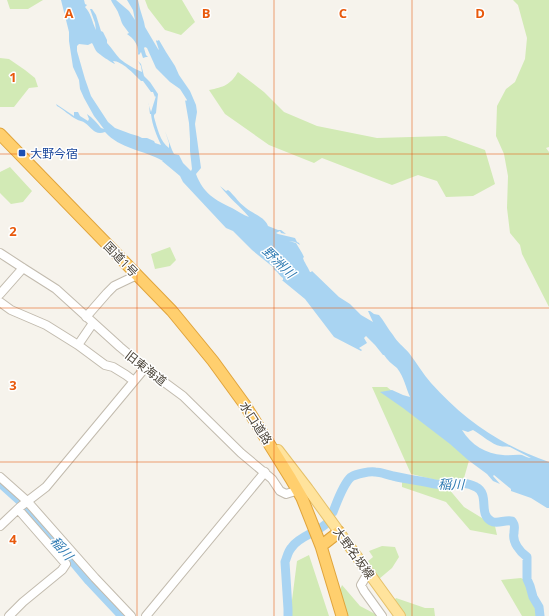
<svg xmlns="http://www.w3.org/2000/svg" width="549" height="616" viewBox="0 0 549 616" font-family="'Open Sans','Noto Sans JP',sans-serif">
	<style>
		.green { fill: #d2eab5 }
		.water { fill: #a9d4f2; fill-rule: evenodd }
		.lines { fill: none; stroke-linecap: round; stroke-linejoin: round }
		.river { stroke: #a9d4f2; stroke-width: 9 }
		.minor-casing { stroke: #c2bbae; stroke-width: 10 }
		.major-casing { stroke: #e6c16a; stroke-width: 12 }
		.highway-casing { stroke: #e0a43c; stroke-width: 13 }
		.minor { stroke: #fff; stroke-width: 8 }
		.major { stroke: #ffe39c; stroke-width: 10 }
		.highway { stroke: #ffcf6e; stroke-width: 11 }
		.grid { fill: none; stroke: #e8590c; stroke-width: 1; stroke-opacity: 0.55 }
		.transit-dot { fill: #1a4fb4; stroke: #fff; stroke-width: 1.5 }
		.labels { text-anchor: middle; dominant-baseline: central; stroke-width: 3; stroke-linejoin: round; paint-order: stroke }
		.transit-label { font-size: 12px; fill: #164399; stroke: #fff; text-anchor: start }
		.street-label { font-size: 12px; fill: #4b4439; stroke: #fff }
		.water-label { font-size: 13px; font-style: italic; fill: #2e7ab2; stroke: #fff }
		.grid-label { font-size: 13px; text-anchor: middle; font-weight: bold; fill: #e8590c; stroke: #fff; stroke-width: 3; stroke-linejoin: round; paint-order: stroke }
	</style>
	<rect width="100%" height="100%" fill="#f6f3ec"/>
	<path class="green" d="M7 0H43L28 9H10Z
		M145 0H182L195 22 181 35 165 30 148 8Z
		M513 0H549V147L546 148 549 152V307L522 254 520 245 510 233 507 208 508 176 504 154 496 136 497 106 506 89 515 82 525 59 527 38 518 5Z
		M0 58 9 59 25 70 35 78 38 87 29 88 14 107H0Z
		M238 72 264 92 284 112 317 126 377 138 446 136 485 150 495 184 473 196 446 197 437 181 418 175 392 185 322 158 314 163 269 145 225 114 209 90C224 87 230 85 238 72Z
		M10 167 32 191 23 202 11 204 0 193V172Z
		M170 247 176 260 170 266 155 269 151 254Z
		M372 387H387L434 425 470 457 464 478 436 480 411 474Z
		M402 482 448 488 464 507 495 526 497 535 470 530 446 502 402 487Z
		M382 546 395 547 399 557 392 568 379 579 366 563 373 557 369 551Z
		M309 555 329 616H290L297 561Z
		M521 578 533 585 536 609 541 616H522L501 580Z
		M342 585 360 606 379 616H346L339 592Z
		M396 598 425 608H434L435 616H404L393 602Z"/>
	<path class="water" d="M61 0H84L85 4 87 5 85 7C91 13 92 22 96 30L95 23 90 9H92L96 15 101 31 103 32 107 40V43C112 48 115 54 120 59 126 64 135 69 142 72L141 66 138 61 141 64 144 76 150 82 158 94 156 113 154 115V117C157 127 160 142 169 148V143L165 131 172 150 174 154 179 155 183 163 191 171 192 169 190 151V139L189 123 185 100 186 101 187 100 180 89 170 82 156 68 147 48 145 47 144 48 146 55 148 57H146L143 58 141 52 139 55 138 54C139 45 134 39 127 34L129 33C127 30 125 28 123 25 121 22 121 19 119 15 118 10 113 5 111 0H116L129 11 135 20 133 10 127 0H138L140 9 144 22 145 27 158 49 159 50 156 41V40L157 41 159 40 166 52 175 66 179 75 190 91 196 105 197 112 195 124 201 168 196 174C203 193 215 200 232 208 238 211 243 215 249 217 240 206 229 198 220 186L226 191 228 190C231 192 232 194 235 197 238 201 242 205 246 208 253 214 265 217 268 226L278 230H281L286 234 281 233 280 231 276 233 278 234 295 238 297 242 299 243 300 245 295 242 289 241 296 243 302 253 304 257 303 258C304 262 308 267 310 272H311L312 271 339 297 350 304 361 315 373 322 368 311H370L374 314 379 315C384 321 388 329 393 335 397 342 404 347 409 353 417 363 423 374 431 383 464 420 502 446 549 462V508H547L531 498 511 491V489L494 475 493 476 500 484 493 481 487 474 468 460 450 444 403 408 380 392 392 390 403 395 410 397C406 388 404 377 397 368 392 364 387 360 384 355H383L375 345 366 336 364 338 367 343 359 348 362 350 361 351 334 337 305 299 283 281 282 280H283V278C279 276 278 271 274 270L273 267 258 255 252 250 233 231 226 228 183 182 180 176 162 161H163C144 150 120 149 105 132 95 136 92 128 85 123 83 121 79 121 76 119 70 116 64 110 57 106L56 104 74 116V112H78L80 116 88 121 89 119 87 114C93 118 97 123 101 128L104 129 94 116 84 98 80 89 79 80 73 67 69 41V32ZM92 43C94 46 95 50 97 52 99 54 112 63 115 64L113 61C122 61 134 74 141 81H143L151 92H153L155 97 156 96 151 112 148 102C150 106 149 110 150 114H151C152 125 157 136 161 145L155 143 154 141 147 138H142L138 136 131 134 115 128 108 122 91 96 85 79 77 51V46L79 44 88 45ZM462 430 468 432 473 430C480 434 493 445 500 446 503 447 506 446 510 447L531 458C528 458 525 456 522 455 516 454 509 456 503 455 486 454 471 445 462 430Z"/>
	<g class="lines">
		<path class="river" d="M0 483 29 509 89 581 122 616
			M333 512C337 502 343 484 351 477 356 474 370 471 375 472 381 472 387 475 393 476 406 479 421 481 435 484 449 486 462 479 476 487 490 494 478 514 491 521 497 525 505 519 512 521 516 526 514 527 514 533 512 542 520 552 527 557V579L530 586 533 597 539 607 540 616
			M288 616V609L285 562C287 557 288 551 292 547 300 536 316 533 326 524"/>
		<defs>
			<path id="minor" d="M0 253 23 268 56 289 120 347 145 368 183 396 241 453 272 479 280 491 286 494 302 489
				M0 294 23 268
				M0 302 11 310 46 325 78 345 105 365 113 367 126 375 134 381
				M86 317 107 293 114 286 137 275
				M78 345 93 323
				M0 477 27 501 95 578 131 616
				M0 526 20 507 46 487 145 368
				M368 573 361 585 364 591 382 616
				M9 616 23 602 62 570 66 564 18 509
				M146 616 265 472"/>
			<path id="major" d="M278 450 308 489 400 616"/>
			<path id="highway" d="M0 134 172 311 213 361 245 405 291 479 302 498 321 546 342 616
				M321 546 339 532"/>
		</defs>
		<use href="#minor" class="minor-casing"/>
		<use href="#major" class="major-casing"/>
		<use href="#highway" class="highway-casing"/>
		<use href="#minor" class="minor"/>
		<use href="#major" class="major"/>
		<use href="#highway" class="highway"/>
	</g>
	<path class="grid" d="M137 0V616M274 0V616M412 0V616M0 154H549M0 308H549M0 462H549"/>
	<rect class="transit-dot" x="18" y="149" width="8" height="8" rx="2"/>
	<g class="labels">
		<g class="transit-label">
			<text x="30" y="153">大野今宿</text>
		</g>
		<g class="street-label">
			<text transform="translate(121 259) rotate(46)">国道1号</text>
			<text transform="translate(146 368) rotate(38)">旧東海道</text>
			<text transform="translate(256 423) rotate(57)">水口道路</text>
			<text transform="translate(354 553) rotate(54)">大野名坂線</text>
		</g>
		<g class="water-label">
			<text transform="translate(279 262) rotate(44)">野洲川</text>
			<text transform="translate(451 484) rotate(1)">稲川</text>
			<text transform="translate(62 548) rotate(49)">稲川</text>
		</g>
	</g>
	<g class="grid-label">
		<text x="69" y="18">A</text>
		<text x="206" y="18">B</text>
		<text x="343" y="18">C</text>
		<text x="480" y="18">D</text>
		<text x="13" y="82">1</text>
		<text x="13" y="236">2</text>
		<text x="13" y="390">3</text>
		<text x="13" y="544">4</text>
	</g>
</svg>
